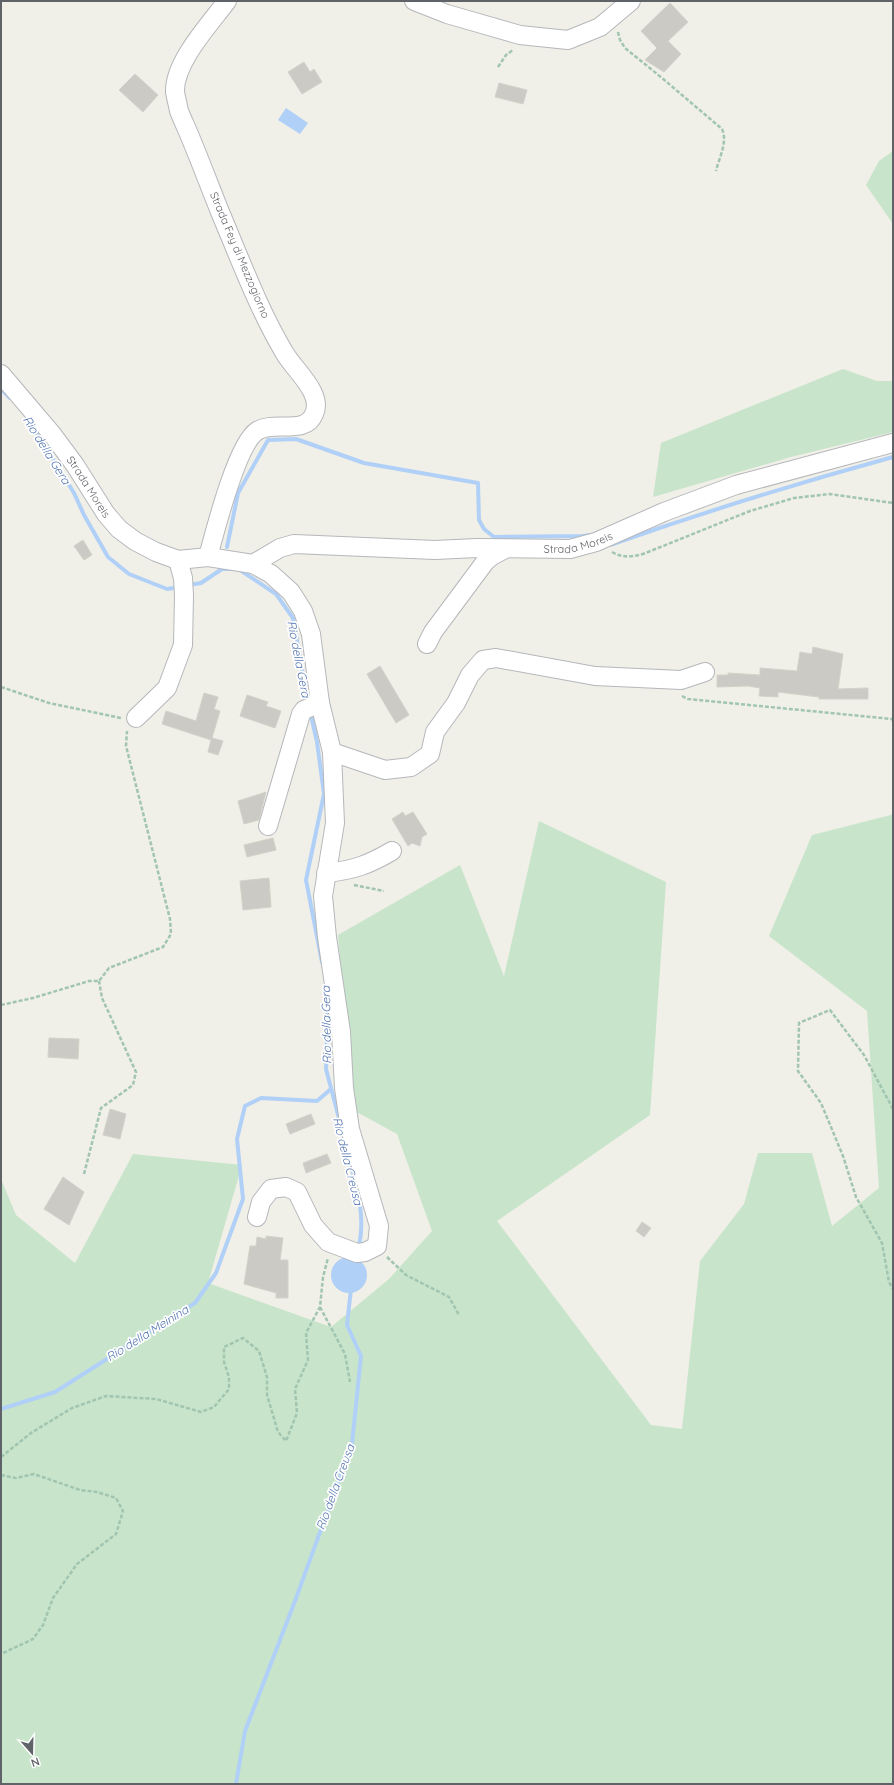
<svg xmlns="http://www.w3.org/2000/svg" width="894" height="1785" viewBox="0 0 894 1785" font-family="Quicksand,sans-serif">
	<style>
		.green { fill: #c8e5cb }
		.water { fill: #b1d0f7 }
		.lines { fill: none; stroke-linecap: round; stroke-linejoin: round }
		.stream { stroke: #b1d0f7; stroke-width: 4 }
		.building { fill: #cccac5; stroke: #d4d2c7 }
		.minor-casing { stroke: #b5b7bb; stroke-width: 20 }
		.path { stroke: #a1c5b0; stroke-width: 2.5; stroke-dasharray: 4 2; stroke-linecap: butt }
		.minor { stroke: #fff; stroke-width: 18 }
		.labels { text-anchor: middle; dominant-baseline: central; stroke-width: 3.5; stroke-linejoin: round; paint-order: stroke }
		.street-label { font-size: 11px; fill: #5f6267; stroke: #fff }
		.water-label { font-size: 12px; font-style: italic; fill: #5275b1; stroke: #fff }
	</style>
	<rect width="100%" height="100%" fill="#f0efe8"/>
	<path class="green" d="M893 151V224L866 185 879 161Z
		M843 369 877 381H893V432L791 457 653 497 661 443Z
		M893 813V1784H1V1179L16 1215 75 1263 133 1154 242 1165 208 1283 331 1327 389 1279 432 1231 397 1134 353 1110 338 935 460 865 504 976 539 821 666 882 650 1115 497 1221 651 1425 682 1429 700 1261 744 1204 758 1153H812L832 1226 879 1188 867 1011 769 936 812 835 891 815Z"/>
	<path class="water" d="M286 108 308 123 300 134 278 120Z
		M331 1275a18 18 0 1 1 36 0a18 18 0 1 1-36 0Z"/>
	<g class="lines">
		<path class="stream" d="M1 389 10 398
			M27 417 74 493 84 515 108 557 129 574 167 589 180 587
			M610 545C704 512 798 483 893 457
			M227 547 238 493 268 440 296 439 364 463 478 483 479 520 484 529 494 537 582 536 591 535
			M240 570 276 594 293 618 308 703
			M189 585 201 583 222 569H231
			M310 711 317 742 324 794 306 880 322 962
			M328 998 326 1069 341 1126
			M345 1142C353 1176 368 1214 358 1249
			M1 1409 55 1392 195 1303 216 1273 243 1199 237 1139 245 1106 261 1098 317 1101 331 1089
			M236 1784 245 1731 295 1601 352 1444 361 1356 347 1325 351 1289"/>
	</g>
	<path class="building" d="M670 3 688 22 668 41 681 54 664 72 645 60 657 48 641 31Z
		M304 62 310 72 314 69 322 82 302 94 288 72Z
		M135 74 158 95 143 112 119 90Z
		M499 83 527 90 523 104 495 97Z
		M83 540 92 555 84 560 74 546Z
		M813 647 843 654 838 689 868 688V699H819V697L778 692V697L759 696 760 688 748 686 717 687V675H728V673L760 675V668L797 671 800 652 812 654Z
		M380 666 409 715 396 723 367 674Z
		M204 693 218 697 214 709 220 711 212 738 223 741 218 755 208 752 211 740 162 724 166 711 196 721Z
		M247 695 268 702 266 706 281 711 275 728 240 716Z
		M266 792 259 820 244 824 238 801Z
		M403 812 405 816 413 812 427 834 422 837 420 846 412 843 408 846 392 819Z
		M273 838 276 850 247 857 244 845Z
		M269 878 271 907 243 910 240 881Z
		M49 1038 79 1039 78 1059 48 1057Z
		M110 1109 126 1114 120 1139 103 1135Z
		M311 1114 315 1124 290 1134 286 1124Z
		M327 1154 331 1163 306 1173 303 1163Z
		M63 1177 84 1192 69 1225 44 1209Z
		M642 1222 651 1228 644 1237 636 1231Z
		M266 1236 283 1238 280 1260H288V1298H276V1293L244 1284 250 1246H256L257 1237 266 1239Z"/>
	<g class="lines">
		<defs>
			<g id="minor">
				<path d="M414 1 447 14 520 35 568 40 600 27 631 1"/>
				<path id="s1" d="M1 374 52 434 75 465 106 514 119 529 135 541 156 552 178 560 208 557 253 564 271 574 291 592 303 611 311 634 320 703 332 752 335 823 323 896 327 937 341 1032 344 1088 350 1129 379 1226 377 1246 365 1252 357 1253 328 1242 313 1225 297 1192 286 1187 271 1189 261 1202 257 1217"/>
				<path d="M208 557C215 531 237 444 257 431 274 420 305 436 314 414 324 393 293 369 284 352 258 308 240 259 220 212 210 187 201 163 191 139 187 129 183 121 179 111 178 105 176 98 175 92 174 62 210 24 227 1"/>
				<path id="s2" d="M253 564 280 548 294 544 435 550 477 548 570 549 596 542 664 512 736 485 893 443"/>
				<path d="M427 644 433 632 485 562 492 556 505 549"/>
				<path d="M136 718 167 688 183 645 184 596 183 578 178 560"/>
				<path d="M332 752 385 770 411 767 430 754 435 732 456 703 470 675 483 660 496 658 595 676 681 680 705 672"/>
				<path d="M268 826 301 714 304 710 320 703"/>
				<path d="M326 873C354 870 368 865 392 851"/>
			</g>
		</defs>
		<use href="#minor" class="minor-casing"/>
		<path class="path" d="M618 32 620 40 625 48 662 78 722 129C728 142 719 158 716 171
			M498 67 506 55 513 50
			M612 552C622 558 631 557 643 554L750 511 794 498 830 494 893 503
			M1 687 49 703 121 718
			M682 696 688 699 892 719 893 721
			M354 885 384 891
			M1 1005 33 998 89 981H99L109 968 163 947 171 934 170 919 126 746 127 731
			M893 1109 864 1055 830 1010 799 1023 798 1071 821 1103 843 1156 856 1197 882 1243 889 1282 893 1289
			M84 1174 101 1108 133 1085 136 1072 102 998 99 981
			M387 1257 406 1275 449 1297 459 1315
			M320 1307 345 1354 350 1382
			M1 1457 31 1433 72 1408 106 1396 156 1399 201 1412 214 1407 229 1389V1377L224 1362V1347L243 1338 259 1351 267 1377V1395L278 1432 286 1441 297 1413 295 1389 308 1360 306 1333 320 1307 323 1277 328 1258
			M1 1475 16 1478 34 1474 80 1490 97 1492 116 1498 123 1511 116 1534 77 1564 53 1598 43 1625 33 1639 1 1654"/>
		<use href="#minor" class="minor"/>
	</g>
	<g class="labels">
		<g class="street-label">
			<text transform="translate(240 255) rotate(67)">Strada Fey di Mezzogiorno</text>
			<text stroke="none"><textPath href="#s1" startOffset="143">Strada Moreis</textPath></text>
			<text stroke="none"><textPath href="#s2" startOffset="331">Strada Moreis</textPath></text>
		</g>
		<g class="water-label">
			<text transform="translate(47 450) rotate(58)">Rio della Gera</text>
			<text transform="translate(299 659) rotate(79)">Rio della Gera</text>
			<text transform="translate(326 1025) rotate(-91)">Rio della Gera</text>
			<text transform="translate(348 1161) rotate(76)">Rio della Creusa</text>
			<text transform="translate(147 1333) rotate(-32)">Rio della Meinina</text>
			<text transform="translate(335 1487) rotate(-70)">Rio della Creusa</text>
		</g>
	</g>
	<rect width="894" height="1785" fill="none" stroke="#5f6267" stroke-width="4"/>
	<g transform="translate(32 1753) rotate(160)" stroke="#ffffff" stroke-width="3" paint-order="stroke">
	<path d="M0-3L7 15L0 10L-7 15Z" fill="#5f6267"/>
	<text y="-6" font-size="11" font-weight="bold" text-anchor="middle" fill="#5f6267">N</text>
	</g>
</svg>
